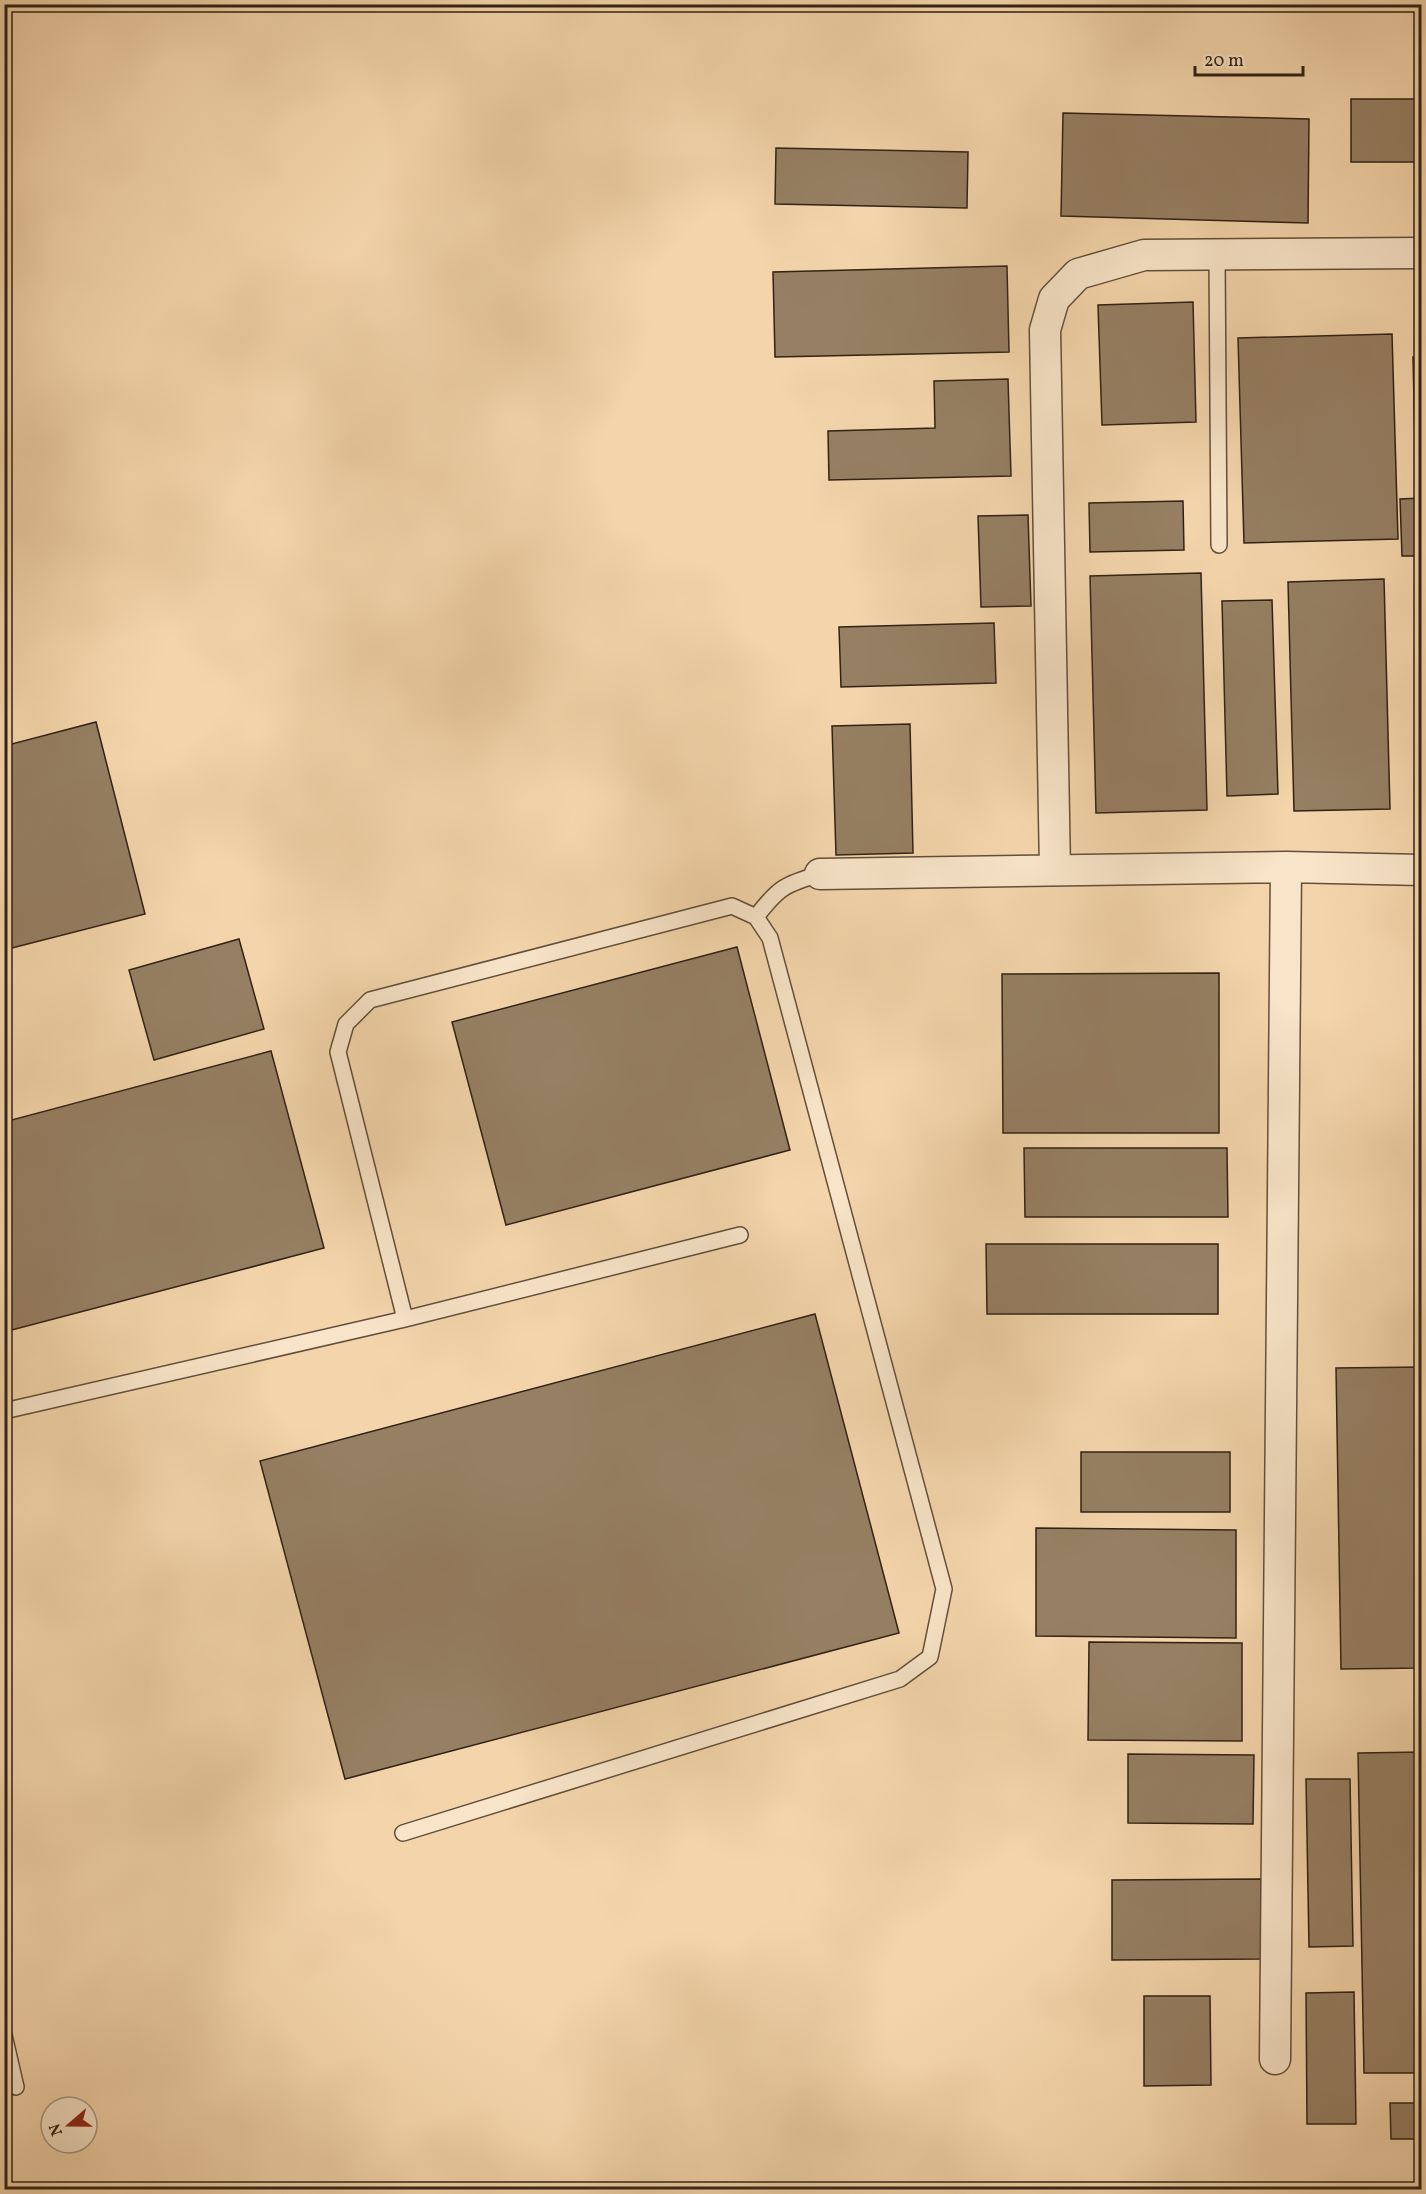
<svg xmlns="http://www.w3.org/2000/svg" width="1426" height="2194" viewBox="0 0 1426 2194" font-family="Vollkorn,serif">
	<style>
		.building { fill: #967f63; stroke: #312215; stroke-width: 1.5 }
		.lines { fill: none; stroke-linecap: round; stroke-linejoin: round }
		.service-casing { stroke: #624f3a; stroke-width: 18 }
		.minor-casing { stroke: #624f3a; stroke-width: 33 }
		.service { stroke: #f8e4c8; stroke-width: 15 }
		.minor { stroke: #f8e4c8; stroke-width: 30 }
	</style>
	<rect width="100%" height="100%" fill="#f4d5ab"/>
	<filter id="stains"><feTurbulence type="fractalNoise" baseFrequency=".00333" numOctaves="4"/><feColorMatrix values="0 0 0 0 .2 0 0 0 0 .09 0 0 0 0 .02 0 0 0 .5 -.17"/></filter>
	<radialGradient id="worn" r=".72"><stop offset=".6" stop-color="#630" stop-opacity="0"/><stop offset="1" stop-color="#630" stop-opacity=".3"/></radialGradient>
	<path class="building" d="M1351 99H1415L1416 162H1351Z
		M1063 113 1309 119 1308 223 1061 216Z
		M776 148 968 152 967 208 775 204Z
		M1007 266 1009 352 775 357 773 272Z
		M1193 302 1196 422 1102 425 1098 305Z
		M1392 334 1398 539 1244 543 1238 338Z
		M1413 357H1422V491H1416Z
		M1008 379 1011 476 829 480 828 431 935 428 934 381Z
		M1422 498V556H1402L1400 499Z
		M1183 501 1184 550 1090 552 1089 503Z
		M1028 515 1031 606 981 607 978 516Z
		M1201 573 1207 810 1096 813 1090 576Z
		M1384 579 1390 809 1294 811 1288 582Z
		M1272 600 1278 794 1227 796 1222 601Z
		M994 623 996 683 841 687 839 627Z
		M96 722 145 914 4 950V746Z
		M910 724 913 853 836 855 832 726Z
		M239 939 264 1029 154 1060 129 970Z
		M737 947 790 1150 506 1225 452 1022Z
		M1219 973V1133H1003L1002 974Z
		M271 1051 324 1248 4 1332V1122Z
		M1024 1148H1227L1228 1217H1025Z
		M986 1244H1218V1314H987Z
		M815 1314 899 1633 345 1779 260 1461Z
		M1422 1367V1668L1341 1669 1336 1368Z
		M1081 1452H1230V1512H1081Z
		M1036 1528 1236 1530V1638L1036 1636Z
		M1089 1642 1242 1643V1741L1088 1740Z
		M1422 1752V2073H1364L1358 1753Z
		M1128 1754 1254 1755 1253 1824 1128 1823Z
		M1306 1779H1350L1353 1946 1309 1947Z
		M1261 1879 1262 1959 1112 1960V1880Z
		M1354 1992 1356 2124H1307L1306 1993Z
		M1144 1996H1210L1211 2085 1144 2086Z
		M1390 2103H1422V2139H1391Z"/>
	<g class="lines">
		<defs>
			<path id="service" d="M1217 255 1219 545
				M756 917C778 888 785 884 820 874
				M4 1411 405 1319 740 1235
				M403 1833 900 1679 930 1657 944 1589 770 938 756 917 732 906 370 1000 346 1024 338 1052 405 1319
				M4 2035 16 2087"/>
			<path id="minor" d="M1055 870 1045 330 1054 299 1078 274 1144 255 1422 253
				M820 874 1286 867
				M1275 2059 1286 867 1422 870"/>
		</defs>
		<use href="#service" class="service-casing"/>
		<use href="#minor" class="minor-casing"/>
		<use href="#service" class="service"/>
		<use href="#minor" class="minor"/>
	</g>
	<rect width="1426" height="2194" fill="none" stroke="#f4d5ab" stroke-width="24"/>
	<rect x="6" y="6" width="1414" height="2182" fill="none" stroke="#312215" stroke-width="3"/>
	<rect x="12" y="12" width="1402" height="2170" fill="none" stroke="#312215" stroke-width="1.5"/>
	<g transform="translate(69 2125) rotate(250)"><circle r="28" fill="#f8e4c8" stroke="#a89680" stroke-width="1.5"/>
	<path d="M0-4.5L10 22L0 15L-10 22Z" fill="#8f2418"/>
	<text y="-9" font-size="16" font-weight="bold" text-anchor="middle" fill="#312215">N</text>
	</g>
	<path d="M1195 66v9h108v-9" fill="none" stroke="#312215" stroke-width="3"/>
	<text x="1204" y="66" font-size="18" fill="#312215" stroke="#f8e4c8" stroke-width="4.5" paint-order="stroke">20 m</text>
	<rect width="100%" height="100%" filter="url(#stains)"/>
	<rect width="100%" height="100%" fill="url(#worn)"/>
</svg>
